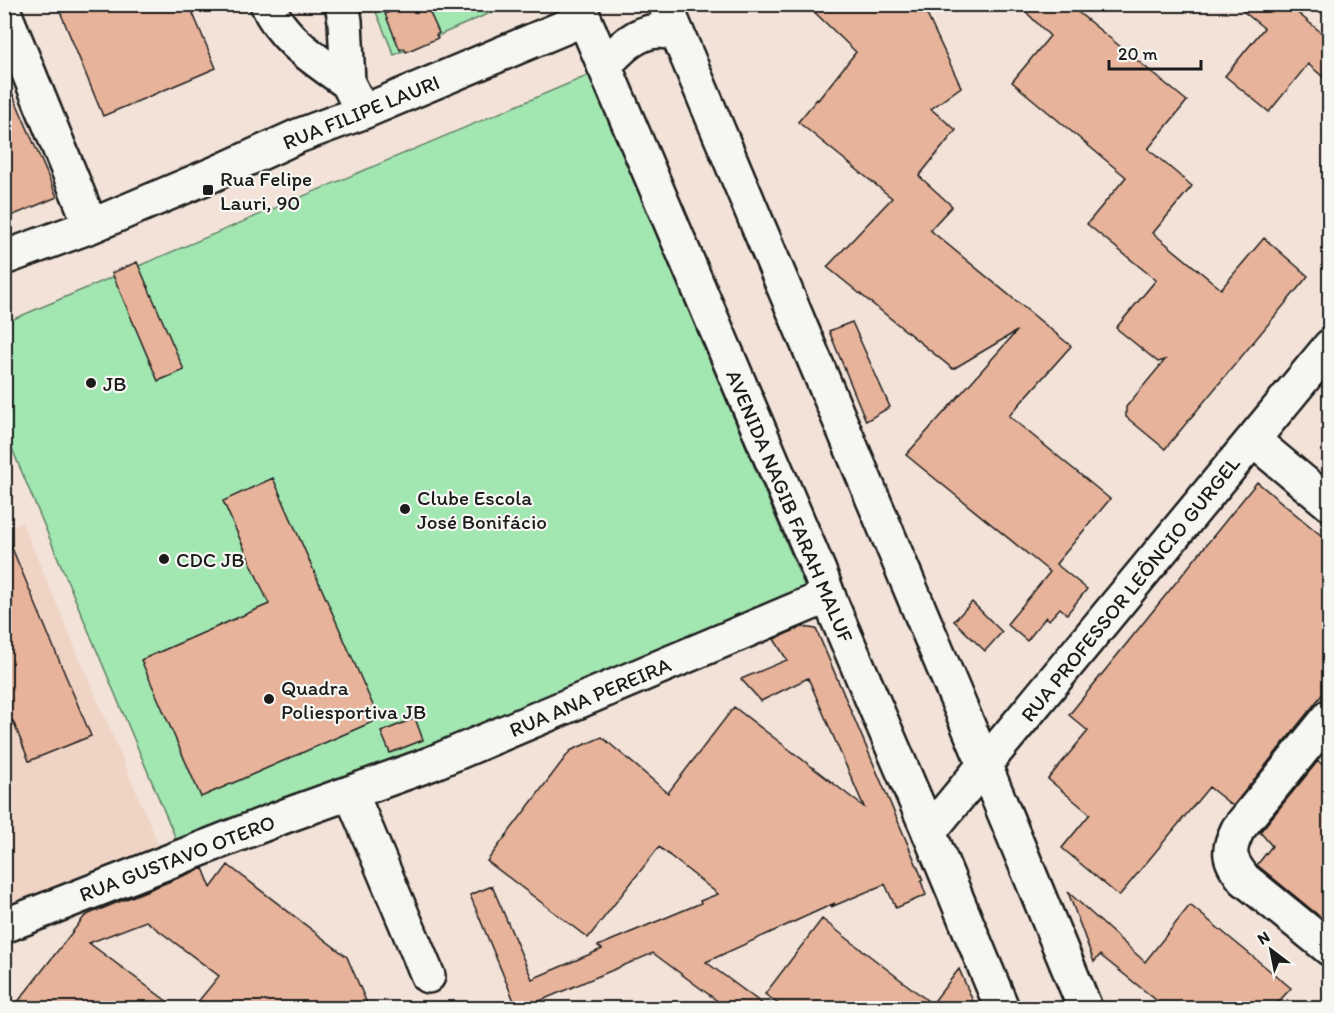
<svg xmlns="http://www.w3.org/2000/svg" width="1334" height="1013" viewBox="0 0 1334 1013" font-family="Itim,sans-serif">
	<style>
		.built { fill: #efd4c5 }
		.green { fill: #a2e6b1; stroke: #5f8166; stroke-width: 1.5 }
		.building { fill: #e7b39a; stroke: #1c1c1c; stroke-width: 1.5 }
		.lines { fill: none; stroke-linecap: round; stroke-linejoin: round }
		.minor-casing { stroke: #1c1c1c; stroke-width: 38 }
		.secondary-casing { stroke: #1c1c1c; stroke-width: 38 }
		.minor { stroke: #f6f6f2; stroke-width: 33 }
		.secondary { stroke: #f6f6f2; stroke-width: 33 }
		.poi-dot { fill: #1c1c1c; stroke: #f6f6f2; stroke-width: 2 }
		.labels { text-anchor: middle; dominant-baseline: central; stroke-width: 4.5; stroke-linejoin: round; paint-order: stroke }
		.street-label { font-size: 21px; fill: #1c1c1c; stroke: #f6f6f2 }
		.poi-label { font-size: 21px; fill: #1c1c1c; stroke: #f6f6f2; text-anchor: start }
	</style>
	<rect width="100%" height="100%" fill="#f2e2d8"/>
	<filter id="ink" filterUnits="userSpaceOnUse"><feTurbulence type="fractalNoise" baseFrequency=".0167" numOctaves="2"/><feDisplacementMap in="SourceGraphic" scale="12" xChannelSelector="R" yChannelSelector="G"/><feConvolveMatrix kernelMatrix="1 2 1 2 8 2 1 2 1" color-interpolation-filters="sRGB"/></filter>
	<g filter="url(#ink)">
		<path class="built" d="M22 522 161 850 5 908 4 529Z"/>
		<path class="green" d="M373 5H508L394 55Z
			M589 75 805 587 181 851 5 432 4 323Z"/>
		<path class="building" d="M57 4H189L216 68 103 116Z
			M407 4H426L439 33 436 35 438 38 406 52 404 48 400 50 385 14Z
			M806 4H922L961 87 931 109 956 130 919 176 952 206 930 230 1071 346 1009 416 1110 499 1056 564 1087 589 1067 614 1060 608 1049 620 1046 617 1027 641 1007 624 1050 572 906 455 1017 331 953 369 827 267 892 198 798 122 817 99 818 100 856 52Z
			M1018 4H1068L1187 101 1148 149 1192 186 1153 233 1221 289 1264 238 1308 276 1165 449 1126 417V407L1165 360 1158 362 1116 328 1156 280 1087 224 1126 177 1012 82 1050 36Z
			M1234 4H1287L1329 39V82L1308 64 1269 112 1225 76 1264 28Z
			M4 74 57 197 4 219Z
			M137 262 184 370 158 381 112 273Z
			M852 322 890 407 866 421 829 331Z
			M273 478 379 719 201 797 141 660 269 604 223 501Z
			M1257 482 1329 542V686L1233 806 1209 787 1119 896 1062 848 1090 814 1048 779 1088 731 1069 715Z
			M4 529 91 736 29 761 13 721 4 724Z
			M972 602 1002 632 985 651 954 621Z
			M802 627 816 629 923 880 921 881 926 895 896 908 885 884 831 907 835 903 706 962 768 1008H727L653 953 523 1008H517L470 895 492 886 532 979 602 949 598 946 701 903 700 901 718 894 659 847 588 938 487 861 570 751 574 749 602 737 668 793 734 707 864 807 808 678 761 701 741 679 787 660 774 639Z
			M415 718 423 740 390 753 381 732Z
			M1318 761 1329 770V924L1257 865 1272 846 1260 832Z
			M228 865 347 957 369 1008H193L219 976 146 921 89 943 176 1008H13L84 917 89 914 203 868 211 888Z
			M1068 892 1145 962 1190 905 1291 988 1273 1008H1166L1100 955 1094 962Z
			M822 919 932 1004 959 969 976 1008H784L765 994Z"/>
		<g class="lines">
			<defs>
				<path id="minor" d="M267 4C282 40 318 61 348 83
					M342 4 345 21 348 83 355 97
					M4 12 91 226
					M4 258 91 226 214 174 298 136 363 112 584 19
					M1253 440 1330 504
					M1330 716 1238 829C1227 852 1228 858 1244 879L1330 949
					M351 793 428 976
					M929 832 1330 346
					M4 926 285 816 430 764 828 596"/>
				<path id="secondary" d="M578 4 819 571 833 608 929 832 1002 1008
					M665 4 985 766 1085 1008
					M604 66C619 50 634 33 657 31 663 31 671 33 677 33"/>
			</defs>
			<use href="#minor" class="minor-casing"/>
			<use href="#secondary" class="secondary-casing"/>
			<use href="#minor" class="minor"/>
			<use href="#secondary" class="secondary"/>
		</g>
	</g>
	<g class="poi-dot">
		<rect x="202" y="184" width="12" height="12" rx="3"/>
		<circle cx="91" cy="383" r="6"/>
		<circle cx="405" cy="509" r="6"/>
		<circle cx="164" cy="559" r="6"/>
		<circle cx="269" cy="699" r="6"/>
	</g>
	<g class="labels">
		<g class="street-label">
			<text transform="translate(361 112) rotate(-22)">RUA FILIPE LAURI</text>
			<text transform="translate(790 506) rotate(67)">AVENIDA NAGIB FARAH MALUF</text>
			<text transform="translate(1130 589) rotate(-51)">RUA PROFESSOR LEÔNCIO GURGEL</text>
			<text transform="translate(590 697) rotate(-23)">RUA ANA PEREIRA</text>
			<text transform="translate(177 858) rotate(-21)">RUA GUSTAVO OTERO</text>
		</g>
		<g class="poi-label">
			<text x="220" y="178">Rua Felipe<tspan x="220" dy="24">Lauri, 90</tspan></text>
			<text x="103" y="383">JB</text>
			<text x="417" y="497">Clube Escola<tspan x="417" dy="24">José Bonifácio</tspan></text>
			<text x="176" y="559">CDC JB</text>
			<text x="281" y="687">Quadra<tspan x="281" dy="24">Poliesportiva JB</tspan></text>
		</g>
	</g>
	<rect width="1334" height="1013" fill="none" stroke="#f6f6f2" stroke-width="24"/>
	<rect x="12" y="12" width="1310" height="989" fill="none" stroke="#1c1c1c" stroke-width="2" filter="url(#ink)"/>
	<g transform="translate(1271 950) rotate(328)" stroke="#f6f6f2" stroke-width="4.5" paint-order="stroke">
	<path d="M0-4.5L10 22L0 15L-10 22Z" fill="#1c1c1c"/>
	<text y="-9" font-size="16" font-weight="bold" text-anchor="middle" fill="#1c1c1c">N</text>
	</g>
	<path d="M1109 60v9h92v-9" fill="none" stroke="#1c1c1c" stroke-width="3"/>
	<text x="1118" y="60" font-size="18" fill="#1c1c1c" stroke="#f6f6f2" stroke-width="4.5" paint-order="stroke">20 m</text>
</svg>
